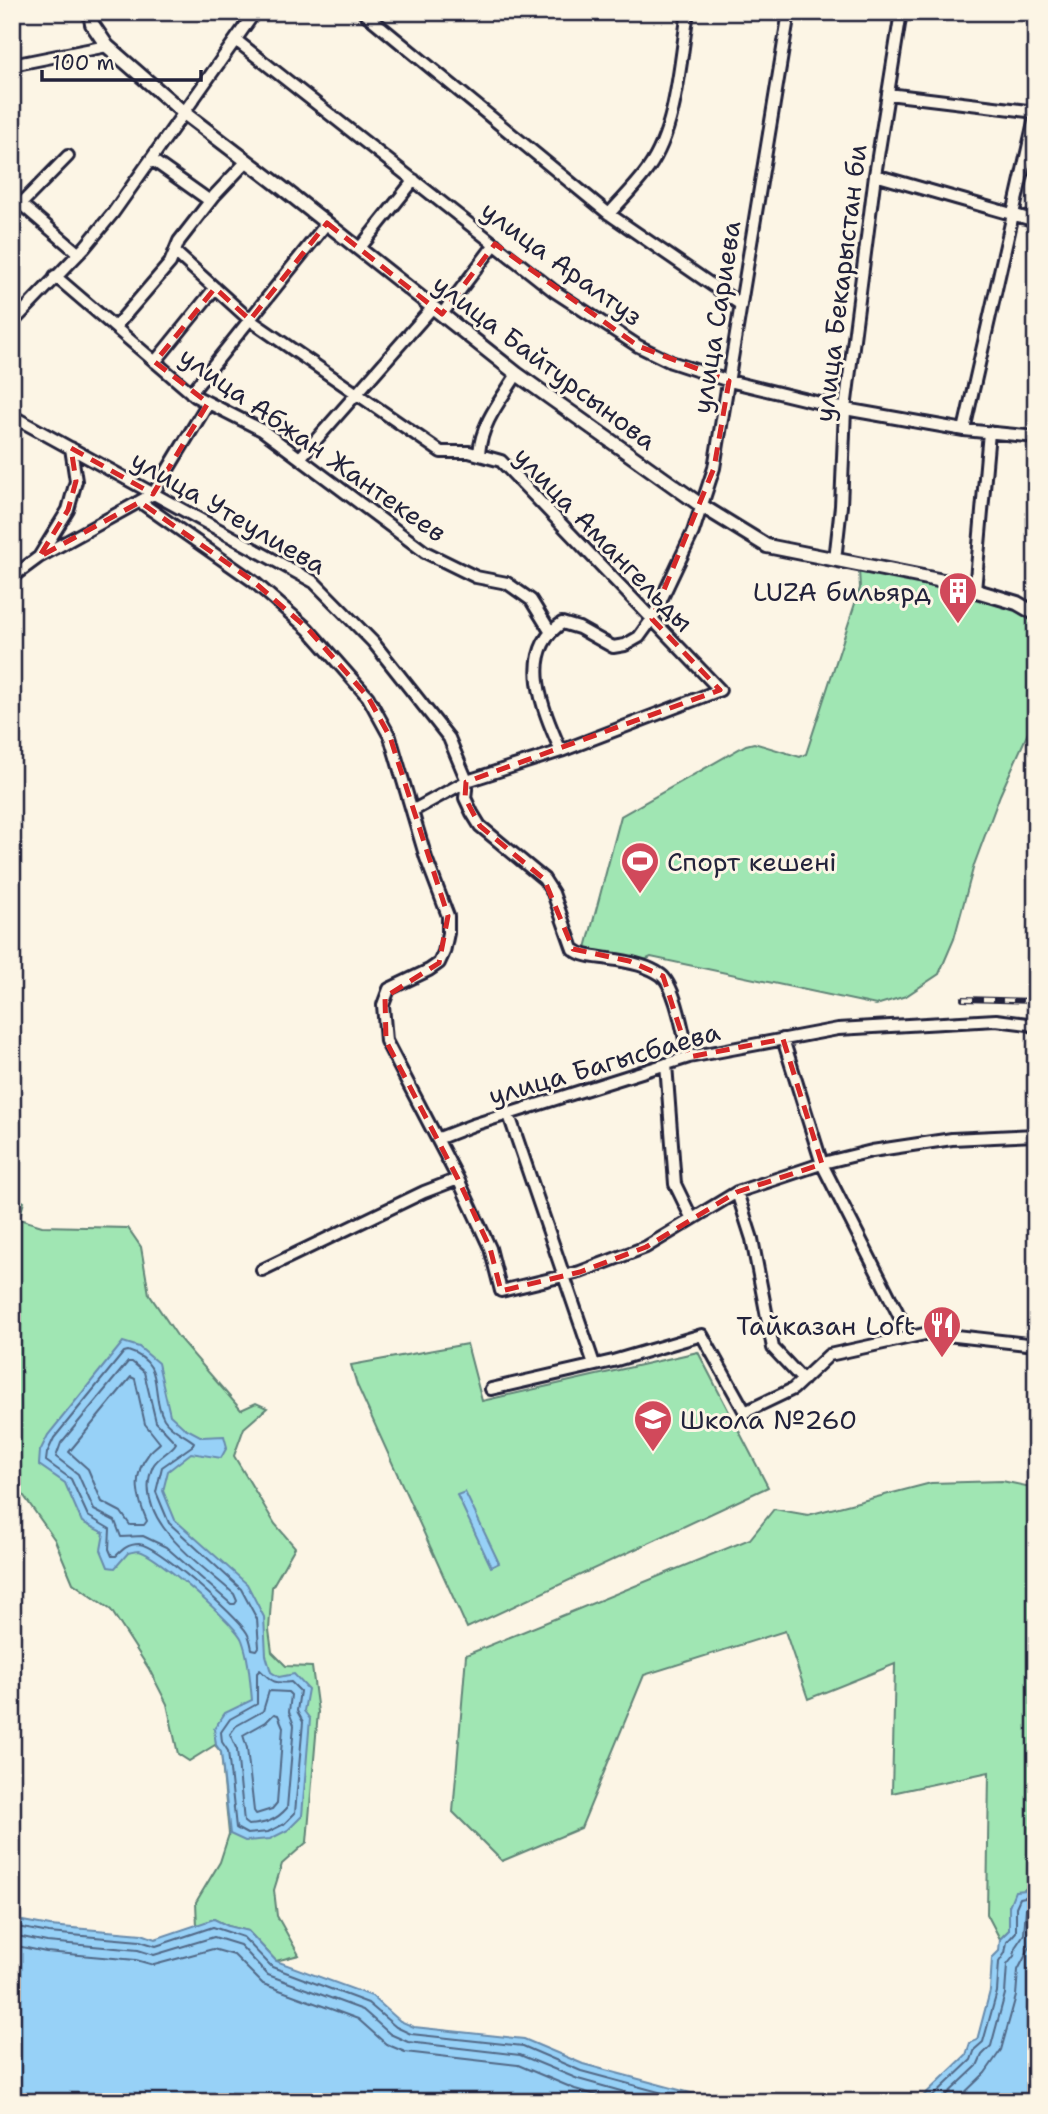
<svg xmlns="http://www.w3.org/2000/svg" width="1048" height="2114" viewBox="0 0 1048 2114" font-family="'Shantell Sans',sans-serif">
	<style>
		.green { fill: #a0e6b3; stroke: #618477; stroke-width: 2 }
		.water { fill: #97d1f7; stroke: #688bac; stroke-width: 2 }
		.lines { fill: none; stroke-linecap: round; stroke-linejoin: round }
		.shore { stroke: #516886; stroke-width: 2 }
		.minor-casing { stroke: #22223b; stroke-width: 16 }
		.tertiary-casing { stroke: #22223b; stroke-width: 18 }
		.minor { stroke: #fcf5e5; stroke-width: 10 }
		.tertiary { stroke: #fcf5e5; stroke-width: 12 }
		.rail-casing { stroke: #22223b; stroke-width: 6 }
		.rail { stroke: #fcf5e5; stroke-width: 3.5; stroke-dasharray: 10; stroke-linecap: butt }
		.marked { fill: none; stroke: #d62828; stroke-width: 5; stroke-dasharray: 14 9; stroke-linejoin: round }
		.labels { text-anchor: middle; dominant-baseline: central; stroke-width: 6; stroke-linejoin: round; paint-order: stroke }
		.street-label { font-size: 26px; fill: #22223b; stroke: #fcf5e5 }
		.poi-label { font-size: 26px; fill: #22223b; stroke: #fcf5e5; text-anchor: end }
	</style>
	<rect width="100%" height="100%" fill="#fcf5e5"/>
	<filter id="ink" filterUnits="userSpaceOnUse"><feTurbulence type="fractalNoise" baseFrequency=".0143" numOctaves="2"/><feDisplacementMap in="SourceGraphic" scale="14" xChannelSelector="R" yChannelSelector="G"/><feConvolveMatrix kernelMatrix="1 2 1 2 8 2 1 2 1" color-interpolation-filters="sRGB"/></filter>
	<g filter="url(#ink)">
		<path class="green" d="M859 570C915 582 986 591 1036 621V715L1000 795 974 865 954 939 939 974 906 996 876 1005 651 957 638 963 589 953 586 948 621 816 746 745 754 743 800 757 806 754 860 588Z
			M12 1195 24 1202 19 1219 42 1226 128 1228 141 1247 149 1294 178 1337 241 1410 256 1403 267 1408 244 1428 234 1456 275 1524 295 1547 272 1587 269 1630 272 1652 286 1666 312 1667 318 1712 307 1842 282 1864 274 1890 277 1916 299 1955 276 1961 248 1931 228 1926 214 1919 197 1926 196 1902 220 1862 229 1834 221 1752 215 1745 189 1761 178 1754 167 1704 149 1669 111 1610 73 1583 55 1540 12 1479Z
			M467 1344 482 1401 698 1352 768 1487 467 1628 357 1385 351 1365Z
			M1002 1481 1036 1488V1878L1009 1906V1930L1000 1939 987 1914 989 1772 892 1793 895 1664 808 1699 785 1631 644 1675 581 1828 502 1861 453 1812 466 1655 750 1539 774 1509 808 1515 931 1483Z"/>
		<path class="water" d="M123 1342 139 1347 158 1363 170 1415 183 1427 202 1437 224 1436 227 1447 221 1458 191 1453 168 1471 163 1491 175 1520 247 1584 264 1617 266 1655 271 1672 279 1677 294 1674 308 1689 304 1711 310 1719 302 1816 288 1830 270 1839 245 1841 230 1834 221 1752 216 1745 214 1729 225 1713 252 1700C250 1680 249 1659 242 1640 237 1625 155 1554 139 1551 136 1551 132 1552 128 1553L115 1568 108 1567 101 1550 104 1533 82 1522 65 1483 39 1465 40 1451 48 1435Z
			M465 1492 499 1563 491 1567 457 1495Z
			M1035 1877 1036 2098 1029 2097 1025 2102H917L966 2055 970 2043 977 2040 990 1991 992 1958 999 1951 1000 1939 1009 1930V1906L1015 1891 1026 1890Z
			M12 1919 50 1926 142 1934 155 1939 214 1919 228 1926 248 1931 276 1961 372 1996 400 2021 414 2027 524 2039 583 2064 724 2102H12Z"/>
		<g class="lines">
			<path class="shore" d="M128 1351C167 1363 149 1393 164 1419 171 1430 184 1434 194 1442L192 1446 162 1467 156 1492 169 1523 241 1589 257 1619 259 1647 257 1650 252 1649C251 1644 250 1638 247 1633 237 1616 157 1545 139 1544 128 1544 123 1549 116 1556H112L109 1549 110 1529 88 1516 71 1479 46 1461 47 1453 54 1438 124 1352Z
				M128 1362H132L144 1372 156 1422 176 1443C171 1452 158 1456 153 1466 130 1519 200 1563 234 1594L237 1601 235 1604H231L166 1547 143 1536 121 1537 115 1521 94 1510 78 1474 56 1457 61 1443Z
				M131 1377 135 1379 145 1424 160 1443C156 1447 151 1450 148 1455 131 1476 138 1500 147 1521L144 1525H130L121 1512 102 1502 88 1469 69 1452Z
				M260 1670C272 1681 272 1684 291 1682L300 1691 297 1711 303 1722 295 1813 284 1824 268 1832 247 1834 236 1828 228 1751 222 1742 221 1732 230 1719 257 1704V1673Z
				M269 1691 288 1692 291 1695 289 1712 294 1725 287 1808C276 1821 264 1824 248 1825L244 1822 237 1750 230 1734 236 1726 263 1711Z
				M274 1714 278 1715 283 1727 277 1803 272 1809 256 1814 254 1811 247 1748 243 1735 266 1722Z
				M12 1926 49 1933 140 1941 156 1946 213 1927 243 1937 272 1967 368 2003 396 2027 411 2034 523 2046 581 2071 696 2102
				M12 1935 47 1942 138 1950 154 1955 214 1937 240 1945 268 1975 363 2010 390 2034 408 2042 520 2055 578 2079 660 2102
				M12 1945 46 1952 136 1960 154 1965 213 1949 234 1955 263 1984 358 2019 386 2044 405 2052 518 2065 575 2089 620 2102
				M927 2102 971 2060 975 2049 983 2042 997 1992 999 1962 1005 1953 1007 1942 1016 1932V1907L1020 1898 1030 1896 1036 1889
				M939 2102 977 2066 982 2055 991 2046 1005 1994 1007 1965 1014 1956 1016 1946 1024 1934 1026 1908 1036 1903
				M955 2102 985 2073 1001 2050 1016 1996 1018 1970 1034 1939 1036 1916"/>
			<defs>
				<path id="minor" d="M363 12 609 214 741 305
					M237 41 554 291 638 346 671 362 729 381 845 409 964 430 1036 437
					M12 65 107 46
					M888 94 1036 112
					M151 159 210 201
					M875 175 1036 221
					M12 196 21 204 68 156
					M21 204 78 253
					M609 214C621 200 637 185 648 169 677 129 680 61 688 12
					M359 249 414 180
					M175 252 250 320 441 452H469L501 461 720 690 561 751 467 781 412 811
					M55 276 195 396 262 430 425 552 476 577 507 583 531 600 550 631
					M442 314 495 244
					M12 323 85 247 113 213 255 12
					M115 327 170 263 179 241 214 196 247 161
					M155 362 215 288
					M191 393 327 223
					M12 416 314 582 373 642 449 738 467 781 465 798 472 813 480 826 544 879 553 893 573 949C583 957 597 957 609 959 626 961 647 965 661 975 676 986 684 1038 689 1057
					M964 430 1036 113
					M479 454C481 423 501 400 517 374
					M300 458 433 307
					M140 502 253 581 308 629 368 697 390 737 426 858 448 916V933L444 952 439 963 429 970 389 989 383 1005 386 1041 458 1179 490 1248 501 1291 580 1272 646 1247 737 1192 827 1162 872 1151 952 1139 1036 1135
					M39 557 153 494 208 403
					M835 560 841 506 845 409 875 175 901 12
					M12 577 39 557 68 510 76 481 71 448
					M975 591 989 432
					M561 751C544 712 517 653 562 623L579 628 613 647 625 645 639 637 652 619 693 532 714 468 789 12
					M783 1039 822 1164 910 1337
					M666 1064 675 1184 692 1219
					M509 1115 594 1364
					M437 1139 473 1125 689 1057 838 1029 996 1020 1028 1024 1036 1027
					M737 1192 752 1239 773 1348 803 1380
					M262 1270 424 1192 458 1179
					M491 1389 613 1361 702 1335 745 1412 793 1389 829 1355 929 1333 1036 1345"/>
				<path id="tertiary" d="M90 12 92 24 107 46 184 113 281 187 517 374 702 506 767 546 943 581 1017 603 1036 614"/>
			</defs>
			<use href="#minor" class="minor-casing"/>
			<use href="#tertiary" class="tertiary-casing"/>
			<use href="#minor" class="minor"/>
			<use href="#tertiary" class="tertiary"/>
			<defs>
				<path id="rail" d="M963 999 1036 1001"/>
			</defs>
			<use href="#rail" class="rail-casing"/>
			<use href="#rail" class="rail"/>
		</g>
	</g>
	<path class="marked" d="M327 223 442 314 495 244 638 346 729 381 714 468 652 619 720 690 466 782 465 798 480 826 544 879 573 949 629 961 663 976 689 1057 783 1039 822 1164 737 1192 646 1247 580 1272 501 1291 490 1248 458 1179 386 1041 385 997 439 963 448 916 390 737 368 697 308 629 253 581 140 502 39 557 68 510 76 481 71 448 153 494 208 403 155 362 215 288 250 320Z"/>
	<defs>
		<symbol id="building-pin" viewBox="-11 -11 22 30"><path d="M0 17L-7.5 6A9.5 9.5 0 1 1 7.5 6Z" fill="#d1495b" stroke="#fcf5e5"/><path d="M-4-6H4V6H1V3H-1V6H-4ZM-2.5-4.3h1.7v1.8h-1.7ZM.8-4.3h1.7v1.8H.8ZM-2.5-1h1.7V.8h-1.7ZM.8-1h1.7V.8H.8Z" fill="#fff"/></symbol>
		<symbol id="stadium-pin" viewBox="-11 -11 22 30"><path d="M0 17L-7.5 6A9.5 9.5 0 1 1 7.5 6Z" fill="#d1495b" stroke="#fcf5e5"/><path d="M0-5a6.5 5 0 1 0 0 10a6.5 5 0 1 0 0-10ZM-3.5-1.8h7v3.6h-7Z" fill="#fff"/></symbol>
		<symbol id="restaurant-pin" viewBox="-11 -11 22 30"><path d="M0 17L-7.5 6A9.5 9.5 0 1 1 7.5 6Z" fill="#d1495b" stroke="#fcf5e5"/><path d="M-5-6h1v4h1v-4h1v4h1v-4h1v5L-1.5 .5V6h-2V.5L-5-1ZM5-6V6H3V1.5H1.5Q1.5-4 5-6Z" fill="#fff"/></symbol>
		<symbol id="school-pin" viewBox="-11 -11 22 30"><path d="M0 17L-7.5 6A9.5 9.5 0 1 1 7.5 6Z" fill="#d1495b" stroke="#fcf5e5"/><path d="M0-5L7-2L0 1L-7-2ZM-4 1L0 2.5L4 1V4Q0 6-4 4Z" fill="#fff"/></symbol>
	</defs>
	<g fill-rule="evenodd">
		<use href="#building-pin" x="936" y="569" width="44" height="60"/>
		<use href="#stadium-pin" x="618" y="839" width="44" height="60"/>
		<use href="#restaurant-pin" x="920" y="1303" width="44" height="60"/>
		<use href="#school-pin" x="631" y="1397" width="44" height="60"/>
	</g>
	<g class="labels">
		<g class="street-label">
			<text transform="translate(562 263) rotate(36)">улица Аралтуз</text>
			<text transform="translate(840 283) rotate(-83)">улица Бекарыстан би</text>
			<text transform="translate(716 317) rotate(-81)">улица Сариева</text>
			<text transform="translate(545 362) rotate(37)">улица Байтурсынова</text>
			<text transform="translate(313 444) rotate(35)">улица Абжан Жантекеев</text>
			<text transform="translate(229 512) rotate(30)">улица Утеулиева</text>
			<text transform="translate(604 539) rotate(46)">улица Амангельды</text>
			<text transform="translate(604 1063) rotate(-16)">улица Багысбаева</text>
		</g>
		<g class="poi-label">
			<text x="931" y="591">LUZA бильярд</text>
			<text x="667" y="861" text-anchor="start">Спорт кешені</text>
			<text x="915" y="1325">Тайказан Loft</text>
			<text x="680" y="1419" text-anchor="start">Школа №260</text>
		</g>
	</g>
	<rect width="1048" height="2114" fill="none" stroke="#fcf5e5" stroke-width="42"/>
	<rect x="21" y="21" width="1006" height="2072" fill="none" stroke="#22223b" stroke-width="2.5" filter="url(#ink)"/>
	<path d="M42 70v10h159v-10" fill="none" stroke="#22223b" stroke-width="3.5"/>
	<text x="52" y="70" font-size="21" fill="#22223b" stroke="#fcf5e5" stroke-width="5" paint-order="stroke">100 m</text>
</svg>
